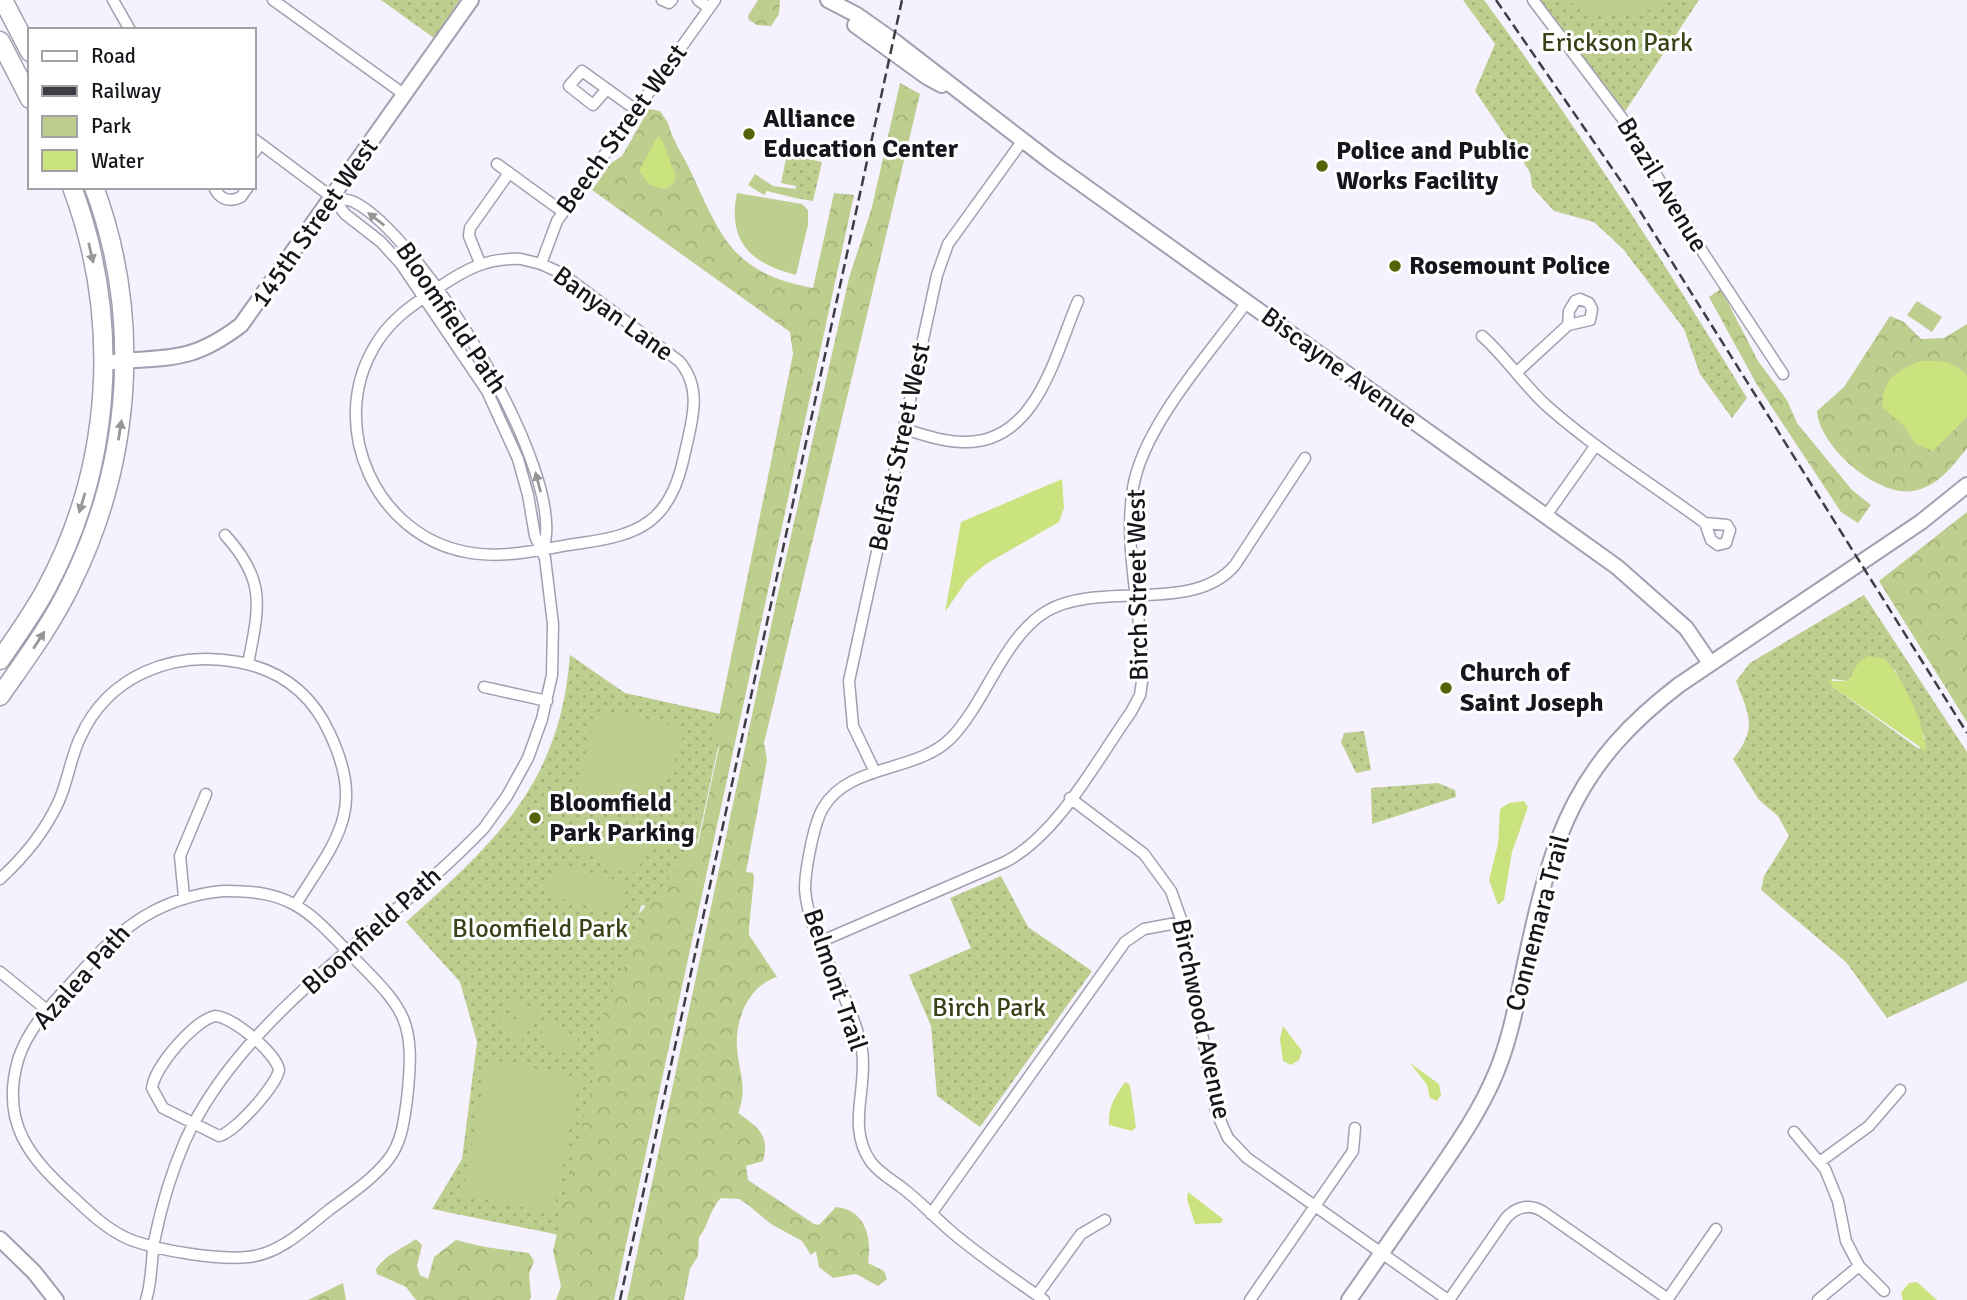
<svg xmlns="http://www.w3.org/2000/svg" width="1967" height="1300" viewBox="0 0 1967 1300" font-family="Signika,sans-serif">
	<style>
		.green { fill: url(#green-dots); fill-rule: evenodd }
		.forest { fill: url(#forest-crowns) }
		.pitch { fill: #bece8e }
		.water { fill: #cbe37f }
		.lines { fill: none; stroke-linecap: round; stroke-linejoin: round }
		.street-casing { stroke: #a39eb1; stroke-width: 13 }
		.secondary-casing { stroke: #a39eb1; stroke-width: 18 }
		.highway-casing { stroke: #a39eb1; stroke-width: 21 }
		.street { stroke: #fff; stroke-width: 10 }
		.secondary { stroke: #fff; stroke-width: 14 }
		.highway { stroke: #fff; stroke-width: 18 }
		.rail { stroke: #3e3c44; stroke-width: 2.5; stroke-dasharray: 10 5; stroke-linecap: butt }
		.oneway { fill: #979699 }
		.poi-dot { fill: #546409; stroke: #fff; stroke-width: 2.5 }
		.labels { text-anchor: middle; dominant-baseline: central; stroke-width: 6; stroke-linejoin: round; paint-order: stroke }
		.park-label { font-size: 26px; fill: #384218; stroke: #fff }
		.poi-label { font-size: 26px; font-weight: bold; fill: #17161c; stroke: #fff; text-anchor: start }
		.street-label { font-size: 26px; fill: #17161c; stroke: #fff }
	</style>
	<defs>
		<pattern id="green-dots" width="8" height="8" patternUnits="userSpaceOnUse" patternTransform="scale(1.75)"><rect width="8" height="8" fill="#bece8e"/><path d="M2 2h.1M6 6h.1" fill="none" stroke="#a3b07a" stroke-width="1.8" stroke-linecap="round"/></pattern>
		<pattern id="forest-crowns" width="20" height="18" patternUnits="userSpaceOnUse" patternTransform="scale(1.75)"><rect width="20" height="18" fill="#bece8e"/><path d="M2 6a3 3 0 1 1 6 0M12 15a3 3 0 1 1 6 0" fill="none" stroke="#a3b07a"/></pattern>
	</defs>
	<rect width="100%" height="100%" fill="#f5f1fe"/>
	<path class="green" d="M381 0H460L434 38Z
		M1463 0H1484C1578 128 1664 262 1747 398L1732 418 1700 374 1684 329 1623 249 1594 222 1554 211 1532 187 1530 172 1475 91 1495 44Z
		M1532 0H1699L1620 119Z
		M787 154 822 162 813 201 795 198 796 186 781 183Z
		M1864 595 1967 752V981L1887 1018 1846 962 1761 890 1764 876 1789 836 1778 816 1759 800 1733 759C1758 728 1749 715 1736 681L1750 663ZM1895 670 1925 738 1919 749 1833 687 1832 679 1848 681 1850 677Z
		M570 655 625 693 725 715 682 913 641 905 569 1237 432 1209 462 1159 477 1042 460 982 406 922C496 841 560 784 570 655Z
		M1364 731 1371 770 1356 773 1341 742 1344 733Z
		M1438 783 1455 790 1456 797 1372 824 1371 788Z
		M1001 876 1028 927 1092 971 980 1127 937 1096 931 1026 909 975 971 948 950 898Z"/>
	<path class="forest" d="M758 0H780L779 14 771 26 757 25 749 20 748 16Z
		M900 83 920 94 764 743 767 760 746 872 753 873 754 878 749 928V935L777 977C748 986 735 1020 737 1048 739 1073 748 1089 738 1113 758 1127 770 1135 763 1161L746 1166 748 1180 814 1224 819 1225 836 1207C866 1210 872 1238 868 1263L884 1271 887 1279 878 1286 856 1274 833 1278 819 1267 816 1251 811 1255 802 1241 771 1224 747 1204 739 1199 721 1198C709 1210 708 1228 699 1237L698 1256 690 1269 684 1300H627L777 598 849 278 872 207Z
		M649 109 660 111 668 123C672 140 684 156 691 172 722 239 733 273 813 288L834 193 854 195 614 1300H556L561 1286 553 1251 595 1069 600 1020 631 951 639 914 698 844 719 747 715 736 793 354 790 332 592 190 611 163 622 156Z
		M1721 289 1758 361 1787 400 1797 423 1852 490 1871 505 1858 523 1841 512 1756 383 1709 297Z
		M1890 316 1904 322 1921 339 1944 338 1967 324V448C1953 466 1937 487 1913 491 1877 497 1819 446 1817 411L1844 387Z
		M1967 512V722L1879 581Z
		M416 1239 422 1245 417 1266 420 1275 428 1279 434 1257 456 1240 485 1247 529 1253 534 1261 529 1274 531 1297 529 1300H416L406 1287 377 1274 376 1269C386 1254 402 1249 416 1239Z
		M343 1283 346 1300H308Z"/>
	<path class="pitch" d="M1565 0H1673C1639 18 1599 20 1565 0Z
		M755 174 773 186 796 189 795 198 767 191 764 195 748 185Z
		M737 193 802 204 808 210V225L796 275C751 264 727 241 737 193Z
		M1917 301 1942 317 1932 332 1907 315Z
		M602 710 686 728 672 769 645 792 607 812 571 815 595 714Z
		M584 816 644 845 646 854 637 871 627 874 568 843C567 833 574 819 584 816Z
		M560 864 623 882 626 890 620 910 612 913 552 896 547 889 554 868Z
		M515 997 540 1014 531 1026 507 1008Z
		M504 1012 529 1029 521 1041 496 1024Z
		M551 1020 578 1039 567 1055 540 1036Z
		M489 1059 580 1078 553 1213 462 1195Z"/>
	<path class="water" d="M658 136 664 144 676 177 674 183 665 189 650 185 639 171Z
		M1921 361C1940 360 1954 361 1967 376V417L1933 451 1916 444 1903 425 1883 408C1880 380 1898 370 1921 361Z
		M1062 479 1064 508 1059 522 986 564 967 580 945 612 961 522Z
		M1868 656 1885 659C1905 682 1923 720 1926 751L1833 687 1828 681H1848L1859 662Z
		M1524 801 1528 807 1512 852 1504 900 1498 905 1489 880 1498 844 1500 809 1509 803Z
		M1283 1026 1302 1051 1299 1060 1291 1065 1283 1061 1280 1039Z
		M1410 1063 1439 1084 1441 1095 1437 1101 1430 1098 1427 1085Z
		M1125 1082 1130 1085 1136 1127 1132 1131 1109 1125C1108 1106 1115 1097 1125 1082Z
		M1188 1192 1223 1219 1221 1223 1195 1224 1187 1199Z
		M1917 1282 1937 1300H1903L1901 1293 1909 1283Z"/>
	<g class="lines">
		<defs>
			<path id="street" d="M113 0 130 30
				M273 0 405 95
				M662 0 669 3 672 0
				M698 0 709 8
				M1533 0 1622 118 1704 254 1783 374
				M607 89 593 105 569 86 582 71 636 110
				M254 153 260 144
				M497 164 563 212
				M214 187C219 199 229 203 241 197L248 187
				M333 198C340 199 348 199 354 202 421 235 570 476 543 549
				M521 259 541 264 561 273 679 361C705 390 690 427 683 461 669 522 639 535 582 543 544 548 505 560 466 552 376 535 328 428 373 349 388 321 412 305 438 288 464 270 488 257 521 259Z
				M480 263 469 236 470 228 509 173
				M541 264 557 221 715 0
				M1482 336C1507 358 1524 386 1548 407 1597 450 1653 485 1705 523L1727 525 1730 530 1726 543 1718 545 1711 540 1705 523
				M1517 372 1568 325 1590 320 1592 309 1589 303 1580 299 1575 301 1569 311 1568 325
				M903 429C923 434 945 443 966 442 1037 442 1055 354 1078 301
				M1545 517 1596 445
				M225 535C267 581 259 607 248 664
				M484 687 547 701
				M875 772 853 726 849 681 937 275 948 244 1023 140
				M1070 798 1144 854 1171 891 1182 922 1216 1111 1228 1138 1247 1158 1448 1300
				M0 879C24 857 44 833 58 803 68 782 70 759 80 738 108 675 173 650 238 662 281 670 312 694 330 734 366 811 336 840 296 904
				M223 891C290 890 307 909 350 954 405 1010 416 1018 407 1099 404 1121 402 1142 388 1160 372 1180 349 1195 329 1210 305 1229 280 1254 248 1257 217 1260 161 1251 131 1240 109 1231 92 1215 74 1198 30 1158 0 1124 18 1060 29 1024 59 997 83 970 123 925 162 897 223 891Z
				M184 897 180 856 206 794
				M822 941 1005 862C1058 835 1096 761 1131 712L1140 695 1143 675C1142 615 1123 547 1133 488 1143 426 1210 353 1247 302
				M0 972 47 1010
				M215 1016C233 1017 276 1053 279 1070 276 1086 234 1133 219 1136L163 1108 152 1088C155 1066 194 1021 215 1016Z
				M1794 1132 1825 1169 1838 1201 1846 1241 1859 1266 1884 1291
				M1821 1161 1869 1126 1900 1090
				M931 1214 1125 942 1144 929 1182 922
				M1037 1295 1081 1234 1105 1220
				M146 1300C152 1281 151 1262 154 1242 161 1207 171 1173 185 1141 243 1013 388 929 484 828L507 796 528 758 542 719 552 675 553 624 545 558 535 536 528 495 518 459 487 391 401 264 381 242 345 214 333 198 254 139
				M1044 1300C1015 1280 986 1260 959 1238 940 1223 924 1205 905 1190 894 1181 880 1174 871 1162 846 1127 868 1089 862 1050 853 998 808 939 805 889 805 874 808 859 811 845 814 832 816 820 823 808 849 763 917 773 951 738 986 702 1004 636 1047 611 1101 580 1193 615 1235 565L1305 458
				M1250 1300 1353 1151 1355 1128
				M1449 1300 1506 1218C1517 1206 1531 1203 1545 1213L1668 1299
				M1667 1300 1716 1229
				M1818 1300 1859 1266"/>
			<path id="secondary" d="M828 0 857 15 894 41 1051 162 1617 567 1686 628 1710 663
				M855 25 927 77 942 85
				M105 363C166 355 187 366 241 325L471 0
				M0 1239 34 1272 56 1300
				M1349 1300C1376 1261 1404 1221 1431 1182 1455 1147 1480 1112 1496 1073 1512 1035 1518 994 1527 954 1553 833 1577 763 1679 685L1921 522 1967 485"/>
			<path id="highway" d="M3 0 30 52
				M0 41 30 99
				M0 660C16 637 33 613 46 589 113 465 121 318 72 187
				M0 696C25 660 52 624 71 584 132 461 142 316 94 187"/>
		</defs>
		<use href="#street" class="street-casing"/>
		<use href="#secondary" class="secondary-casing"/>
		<use href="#highway" class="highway-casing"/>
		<use href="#street" class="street"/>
		<use href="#secondary" class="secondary"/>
		<use href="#highway" class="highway"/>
		<path class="rail" d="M1496 0 1625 187 1967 733
			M620 1300 902 0"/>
	</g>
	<defs><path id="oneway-solid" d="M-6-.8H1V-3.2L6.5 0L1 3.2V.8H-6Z" transform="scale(1.75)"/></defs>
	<g class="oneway">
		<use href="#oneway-solid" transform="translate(376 219) rotate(-142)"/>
		<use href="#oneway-solid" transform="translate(91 253) rotate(77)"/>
		<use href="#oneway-solid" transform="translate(120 430) rotate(-81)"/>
		<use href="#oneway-solid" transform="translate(538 482) rotate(-105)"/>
		<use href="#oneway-solid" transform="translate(82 503) rotate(107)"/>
		<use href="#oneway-solid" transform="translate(39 640) rotate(-57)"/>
	</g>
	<g class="poi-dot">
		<circle cx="749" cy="134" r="7"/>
		<circle cx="1322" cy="166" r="7"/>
		<circle cx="1395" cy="266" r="7"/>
		<circle cx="1446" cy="688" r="7"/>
		<circle cx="535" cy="818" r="7"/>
	</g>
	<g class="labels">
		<g class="park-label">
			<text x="1617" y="43">Erickson Park</text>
			<text x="540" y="929">Bloomfield Park</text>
			<text x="989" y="1008">Birch Park</text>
		</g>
		<g class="poi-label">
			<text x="763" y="119">Alliance<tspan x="763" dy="30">Education Center</tspan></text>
			<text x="1336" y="151">Police and Public<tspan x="1336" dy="30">Works Facility</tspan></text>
			<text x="1409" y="266">Rosemount Police</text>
			<text x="1460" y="673">Church of<tspan x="1460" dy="30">Saint Joseph</tspan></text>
			<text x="549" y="803">Bloomfield<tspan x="549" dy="30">Park Parking</tspan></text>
		</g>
		<g class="street-label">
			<text transform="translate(622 129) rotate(-54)">Beech Street West</text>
			<text transform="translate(1662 185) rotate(59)">Brazil Avenue</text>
			<text transform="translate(315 223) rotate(-55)">145th Street West</text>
			<text transform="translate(613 314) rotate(36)">Banyan Lane</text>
			<text transform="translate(451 318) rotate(56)">Bloomfield Path</text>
			<text transform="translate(1339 368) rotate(36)">Biscayne Avenue</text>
			<text transform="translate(900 447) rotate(-78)">Belfast Street West</text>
			<text transform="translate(1138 585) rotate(-91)">Birch Street West</text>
			<text transform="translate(1538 923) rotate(-75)">Connemara Trail</text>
			<text transform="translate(372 931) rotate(-42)">Bloomfield Path</text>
			<text transform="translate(82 977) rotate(-48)">Azalea Path</text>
			<text transform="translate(835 980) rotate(71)">Belmont Trail</text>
			<text transform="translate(1201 1019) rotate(78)">Birchwood Avenue</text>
		</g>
	</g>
	<rect x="28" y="28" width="228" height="161" fill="#ffffff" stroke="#a2a2a4" stroke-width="2"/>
	<rect x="42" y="51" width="35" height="10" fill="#ffffff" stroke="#a2a2a4" stroke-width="2"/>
	<text x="91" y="63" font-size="21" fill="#17161c">Road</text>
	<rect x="42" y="86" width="35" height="10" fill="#3e3c44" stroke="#a2a2a4" stroke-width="2"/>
	<text x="91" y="98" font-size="21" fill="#17161c">Railway</text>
	<rect x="42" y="116" width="35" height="21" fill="#bece8e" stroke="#a2a2a4" stroke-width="2"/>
	<text x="91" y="133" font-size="21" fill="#17161c">Park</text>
	<rect x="42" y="150" width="35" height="21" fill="#cbe37f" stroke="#a2a2a4" stroke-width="2"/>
	<text x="91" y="168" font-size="21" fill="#17161c">Water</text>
</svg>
